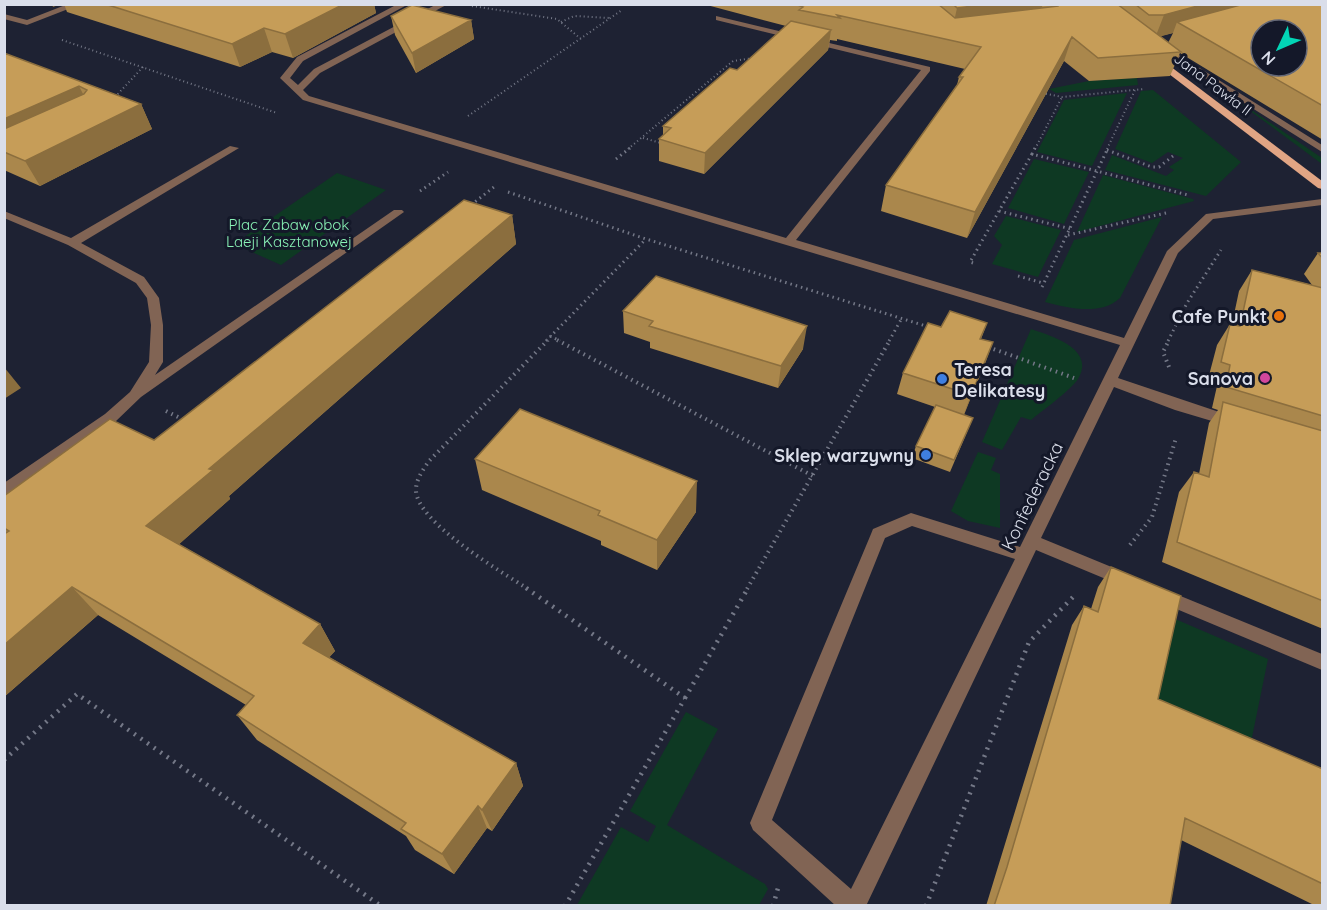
<svg xmlns="http://www.w3.org/2000/svg" width="1327" height="910" viewBox="0 0 1327 910" font-family="Quicksand,sans-serif">
	<style>
		.green { fill: #0e3923 }
		.lines { fill: none; stroke-linecap: round; stroke-linejoin: round }
		.path-far3 { stroke: #747887; stroke-width: 2; stroke-dasharray: 1 3; stroke-linecap: butt }
		.path-far2 { stroke: #747887; stroke-width: 3; stroke-dasharray: 1.5 4; stroke-linecap: butt }
		.path-far1 { stroke: #747887; stroke-width: 4; stroke-dasharray: 1.5 4.5; stroke-linecap: butt }
		.path { stroke: #747887; stroke-width: 4.5; stroke-dasharray: 2 6; stroke-linecap: butt }
		.minor { fill: #816454; fill-rule: evenodd }
		.major { fill: #e1a584; fill-rule: evenodd }
		.wall { fill: #aa874c; fill-rule: evenodd }
		.shaded-wall { fill: #8b6e3e }
		.building { fill: #c69d58; stroke: #8b6e3e; stroke-width: 1.5; fill-rule: evenodd }
		.food-dot { fill: #e8710a; stroke: #141829; stroke-width: 2 }
		.hotel-dot { fill: #d1479c; stroke: #141829; stroke-width: 2 }
		.shop-dot { fill: #3f7fe0; stroke: #141829; stroke-width: 2 }
		.labels { text-anchor: middle; dominant-baseline: central; stroke-width: 6; stroke-linejoin: round; paint-order: stroke }
		.far-street-label { font-size: 15px; fill: #dadeea; stroke: #141829 }
		.far-park-label { font-size: 15px; fill: #89f2b6; stroke: #141829 }
		.poi-label { font-size: 18px; font-weight: bold; fill: #dadeea; stroke: #141829; text-anchor: end }
		.street-label { font-size: 18px; fill: #dadeea; stroke: #141829 }
	</style>
	<rect width="100%" height="100%" fill="#1e2233"/>
	<path class="green" d="M1137 78 1138 85 1056 93 1049 89 1089 81Z
		M1215 85 1322 158V164Z
		M1153 90 1241 162 1206 196 1105 170 1112 155 1166 176 1174 170 1169 167 1183 158 1168 152 1152 163 1115 149 1141 91Z
		M1127 93 1092 166 1037 152 1064 100Z
		M1034 159 1089 172 1064 224 1008 208Z
		M337 173 386 190 281 265 234 244Z
		M1103 175 1193 199 1194 201 1077 232Z
		M1006 216 1061 230 1038 277 992 264 1002 245 994 236Z
		M1162 217 1120 298C1101 316 1068 308 1045 302L1074 240Z
		M1031 329C1052 336 1096 349 1078 379 1071 390 1042 411 1031 420L1021 417 1002 450 982 442Z
		M978 452 996 458 991 470 1000 474V528L968 521 951 511Z
		M1166 615 1268 659 1248 757 1144 709Z
		M686 712 718 729 667 825 765 884 768 889 759 905H577L621 827 648 842 656 826 630 811Z"/>
	<g class="lines">
		<path class="path-far3" d="M472 6 557 19 581 39
			M561 22 574 16 610 18
			M62 40 277 113
			M1042 93 1062 97 1144 89
			M115 97 143 67
			M468 116 622 10
			M643 138 661 143
			M628 149 733 61 753 58
			M1035 149 1062 97
			M1107 149 1135 90"/>
		<path class="path-far2" d="M1035 148 1032 154 1188 195
			M1107 150 1152 167H1159L1173 156
			M1032 154 999 211 1071 229
			M616 159 630 148
			M420 191 448 172
			M508 192 646 239 929 327
			M471 205 494 187
			M1068 235 1166 213
			M973 263 970 262 999 211
			M1018 276 1043 283
			M1042 287 1108 148
			M550 336 560 341
			M546 341 646 239
			M889 341 902 318
			M1168 341 1187 303 1221 250"/>
		<path class="path-far1" d="M557 340 813 476
			M988 347 1074 378
			M1169 367 1163 352 1169 340
			M166 411 186 421
			M1130 545 1152 517 1176 438
			M528 589C502 572 416 522 416 490 416 479 423 470 429 461L548 340
			M747 589 890 340"/>
		<path class="path" d="M526 588 685 698 565 906
			M685 698 748 588
			M4 760 77 694 381 906
			M773 906 778 888
			M926 906 1029 642 1076 594"/>
		<path class="minor" d="M68 4H81L27 25 4 19V14L27 20Z
			M391 4 405 6 303 61 290 78 298 85 314 69 437 4H448L320 73 303 90 309 96 786 238 921 70 716 20V16L930 67V71L796 240 1124 338 1167 251 1206 214 1322 199V205L1213 219 1178 253 1118 378 1237 418 1239 422 1232 427 1175 410 1114 387 1041 538 1131 575 1133 580 1131 585 1125 587 1036 550 866 906H836L753 830 750 823 871 534 873 529 911 513 1020 547 1120 345 303 100 280 78 297 57 394 6ZM912 526 1015 559 851 889 772 820 885 538Z
			M1163 45 1322 145V152L1160 50 1159 48Z
			M230 146 239 148 81 243 144 277 159 298 163 325V362L155 375 394 210H402L404 212 141 397 115 422 4 497V483L105 414 130 392 149 362 151 325 147 298 136 283 68 245 4 218V211L71 238Z
			M1161 588 1322 654V670L1155 600 1152 595 1155 590Z"/>
		<path class="major" d="M1152 57H1158L1322 181V189L1318 188 1152 61Z"/>
	</g>
	<path class="wall" d="M64 4H374L376 13 293 58 272 52 240 67 67 12Z
		M703 4H1323V140L1180 53 1170 76 1089 81 1064 61 967 238 881 211 886 185 957 85 959 77 965 69 837 39V41L830 40 828 50 704 174 659 161V139L663 136V126L737 70 786 26ZM1173 33 1168 43 1160 36Z
		M391 16 471 20 474 39 416 73 395 35Z
		M4 53 141 104 152 129 40 186 4 170Z
		M512 215 516 244 229 496 230 499 179 544 320 624 335 651 329 657 516 763 523 786 492 831 487 828 454 874 415 850 406 836 257 740 237 715 246 705 98 615 4 697V496L154 440Z
		M1318 253H1323V629L1162 562 1179 492 1194 472 1199 474 1209 423 1218 410 1212 408 1217 386 1207 383 1217 345 1230 324H1232L1239 291 1252 270 1312 285 1304 274Z
		M623 311 803 349 778 388 650 348V342L624 333Z
		M987 323 981 339 993 342 964 415 973 418 950 472 912 458 916 446 935 407 897 394 903 373 941 327Z
		M475 459 696 512 657 570 601 545V541L482 490Z
		M1111 567 1158 699 1323 769V906H1316L1181 840 1170 906H986L1072 625 1084 606 1091 609 1098 587Z"/>
	<path class="shaded-wall" d="M52 4H61L53 7Z
		M344 4H374L376 13 293 58 285 34Z
		M989 4H1043L1037 21 952 31 957 8Z
		M1205 4H1281L1177 22 1173 33 1155 38 1164 15Z
		M471 20 474 39 416 73 412 53Z
		M264 28 272 52 240 67 232 44Z
		M831 30 828 50 704 174 705 153Z
		M1072 37 1064 61 967 238 975 212Z
		M79 86 91 110 4 151V119Z
		M141 104 152 129 40 186 25 161Z
		M512 215 516 244 229 496 230 499 167 555 146 526 209 469Z
		M807 326 803 349 778 388 781 366Z
		M993 342 985 364 963 416 971 395Z
		M4 367 21 388 4 399Z
		M697 481 696 512 657 570V540Z
		M72 587 98 615 4 697V645Z
		M320 624 335 651 319 669 303 643Z
		M516 763 523 786 492 831 482 810Z
		M478 806 487 828 454 874 442 854Z"/>
	<path class="building" d="M105 4H344L285 34 264 28 232 44Z
		M795 4H938L955 18 1058 6 1061 4H1117L1181 52 1098 58 1072 37 975 212 886 185 963 77H959L981 47 837 15 840 18 799 10 803 7Z
		M953 4H989L957 8Z
		M1135 4H1205L1164 15H1149Z
		M1244 4H1323V106L1177 22ZM1261 30H1297V66H1261Z
		M412 5 471 20 412 53 391 16Z
		M791 21 831 30 705 153 659 139 671 128 663 126 730 68 737 70Z
		M4 53 141 104 25 161 4 152V129L84 94 87 90 79 86 4 119Z
		M464 200 512 215 209 469 213 470 146 526 320 624 303 643 516 763 482 810 478 806 442 854 401 829 406 823 237 715 254 696 72 587 4 645V534L9 531 4 528V496L110 419 154 440Z
		M1318 253H1323V259Z
		M1252 270 1323 288V416L1226 387 1230 365 1221 362 1230 324 1240 326Z
		M656 276 807 326 781 366 649 326 653 321 623 311Z
		M950 311 987 323 980 339 993 342 971 395 903 373 928 323 941 327Z
		M1223 402 1323 431V601L1177 542 1194 472 1209 477Z
		M936 405 973 418 954 460 916 446Z
		M520 409 697 481 657 540 598 515 600 511 475 459Z
		M1111 567 1181 596 1158 699 1323 769V884L1185 818 1170 906H994L1007 867 1084 606 1098 612Z"/>
	<circle class="food-dot" cx="1279" cy="316" r="6"/>
	<circle class="hotel-dot" cx="1265" cy="378" r="6"/>
	<g class="shop-dot">
		<circle cx="942" cy="379" r="6"/>
		<circle cx="926" cy="455" r="6"/>
	</g>
	<g class="labels">
		<g class="far-street-label">
			<text transform="translate(1213 84) rotate(37)">Jana Pawła II</text>
		</g>
		<g class="far-park-label">
			<text x="289" y="224">Plac Zabaw obok<tspan x="289" dy="17">Laeji Kasztanowej</tspan></text>
		</g>
		<g class="poi-label">
			<text x="1267" y="316">Cafe Punkt</text>
			<text x="954" y="369" text-anchor="start">Teresa<tspan x="954" dy="21">Delikatesy</tspan></text>
			<text x="1253" y="378">Sanova</text>
			<text x="914" y="455">Sklep warzywny</text>
		</g>
		<g class="street-label">
			<text transform="translate(1032 496) rotate(-64)">Konfederacka</text>
		</g>
	</g>
	<rect width="1327" height="910" fill="none" stroke="#dadeea" stroke-width="12"/>
	<g transform="translate(1279 48) rotate(226)"><circle r="28" fill="#141829" stroke="#636776" stroke-width="1.5"/>
	<path d="M0-4.5L10 22L0 15L-10 22Z" fill="#02d5b6"/>
	<text y="-9" font-size="16" font-weight="bold" text-anchor="middle" fill="#dadeea">N</text>
	</g>
</svg>
